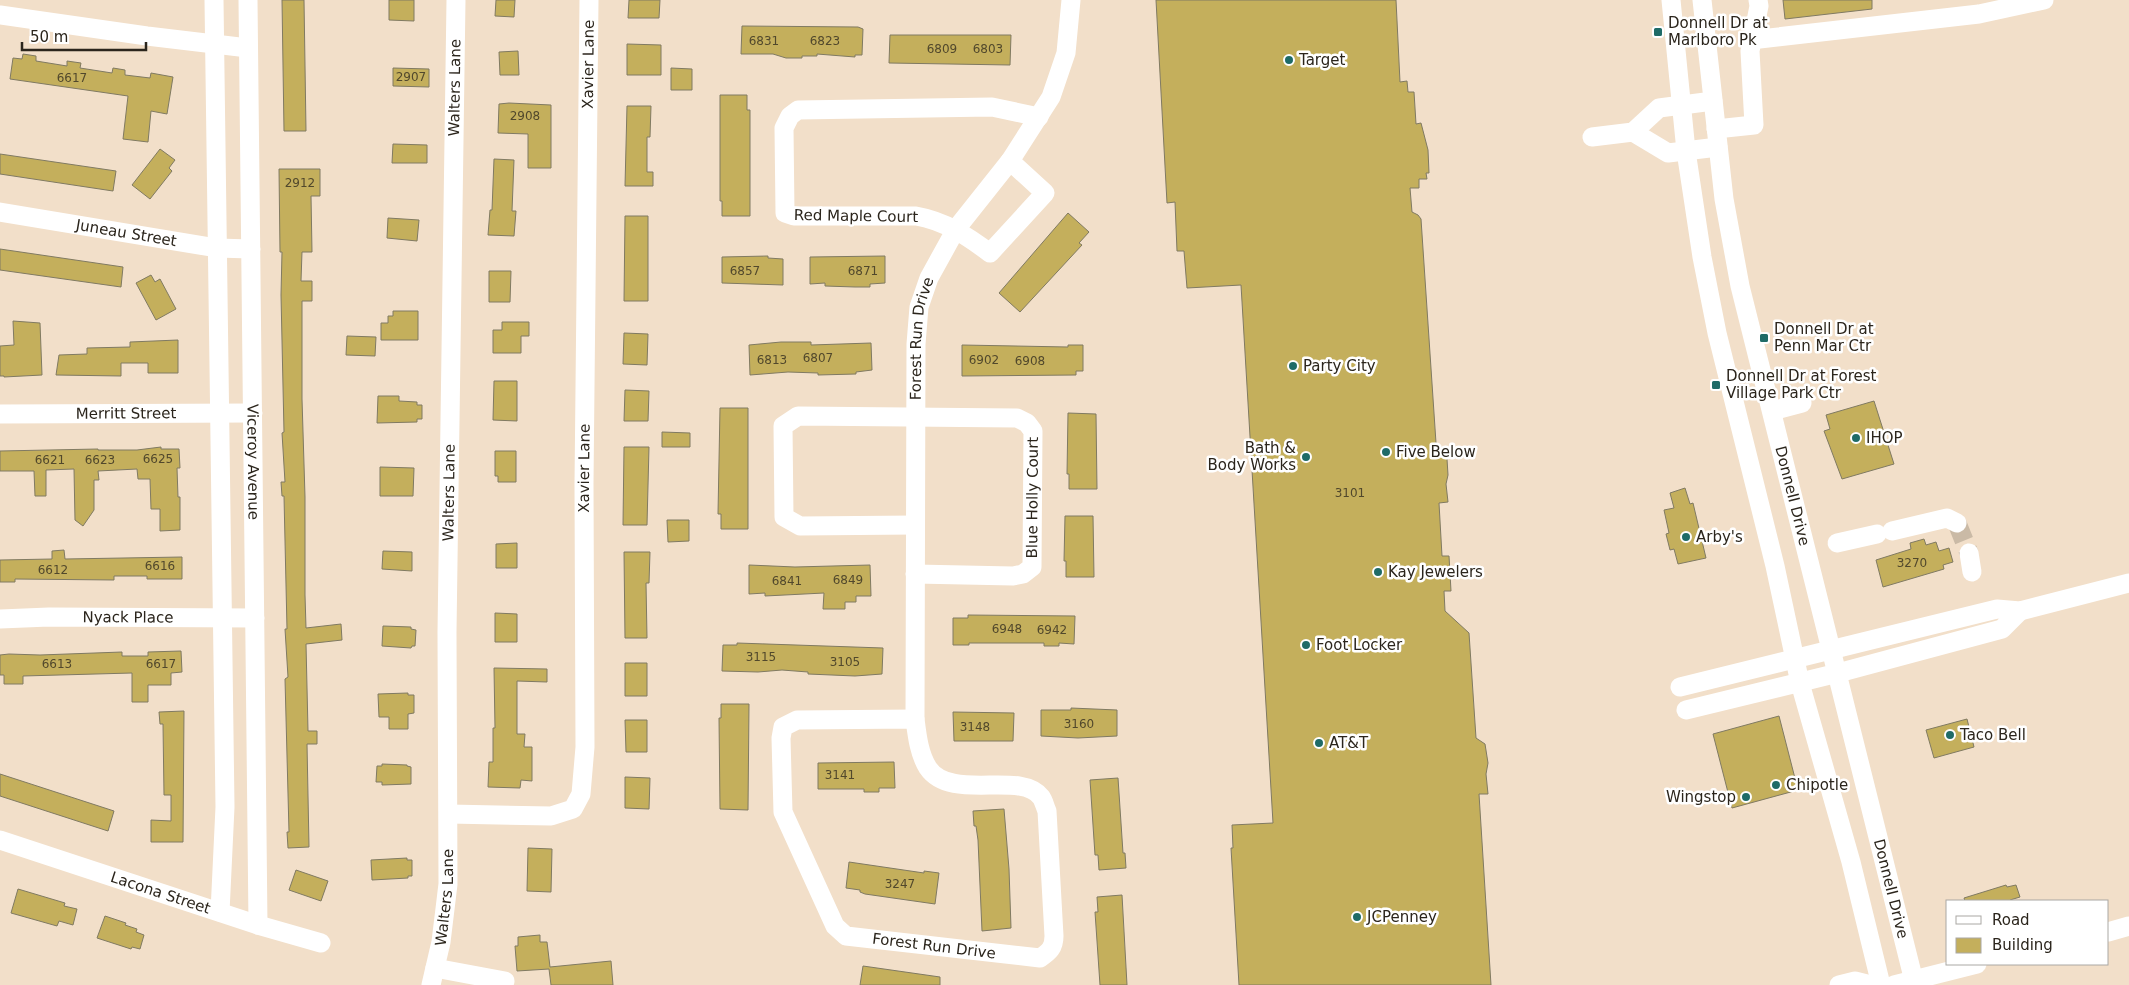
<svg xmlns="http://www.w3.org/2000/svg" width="2129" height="985" viewBox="0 0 2129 985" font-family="'DejaVu Sans',sans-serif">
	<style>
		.building { fill: #c4af5c; stroke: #807a62 }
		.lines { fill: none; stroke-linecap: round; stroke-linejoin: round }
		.minor-tunnel { stroke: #cabaa6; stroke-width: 19; stroke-dasharray: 19 9; stroke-linecap: butt }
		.minor { stroke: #fff; stroke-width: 19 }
		.poi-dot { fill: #1f6b67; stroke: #fff; stroke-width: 2 }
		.labels { text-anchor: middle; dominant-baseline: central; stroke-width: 5; stroke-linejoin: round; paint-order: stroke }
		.number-label { font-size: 12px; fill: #51482c }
		.poi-label { font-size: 15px; fill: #2b251c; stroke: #fff; text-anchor: start }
		.street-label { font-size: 15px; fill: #2b251c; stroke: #fff }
	</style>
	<rect width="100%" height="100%" fill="#f2dfc9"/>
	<path class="building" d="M282 0H304L306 131H284Z
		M389 0H414V21L389 20Z
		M496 0H515L514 17 495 16Z
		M629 0H660L659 18H628Z
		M1156 0H1396L1400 82 1407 81 1408 92H1414L1416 124 1421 123 1428 150 1429 173H1426L1427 179H1419V188H1410L1412 212 1418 215 1421 219 1436 443 1444 452 1447 459 1448 475 1446 484 1448 502 1439 503 1442 556H1449L1451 591H1444L1445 611 1469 633 1476 738 1485 744 1488 763 1486 774 1488 794H1479L1491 985H1239L1231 848H1233L1232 825 1273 823 1241 285 1187 288 1184 251H1177L1175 202 1167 203Z
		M1783 0H1872V9L1785 19Z
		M742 26 858 27 863 29 862 55H855V57L817 54V56H802V58H786L773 54H741Z
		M890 35H1011L1010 65 889 63Z
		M627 44 661 45V75H627Z
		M518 51 519 75H500L499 52Z
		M23 54 36 56V61L67 66V61L81 63 80 68 112 73 113 68 125 70V75L150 78 151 73 173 77 167 114 151 111 148 142 123 139 128 96 10 79 13 58 22 59Z
		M393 68 429 69V87L393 86Z
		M671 68 692 69V90H671Z
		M720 95H747V110H750V216H722V201H720Z
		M509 103 551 105V168H528V134L498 133 499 104Z
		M627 106H651L650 137H647V172H653V186H625Z
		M393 144 427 145V163H392Z
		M160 149 175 160 169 168 172 171 150 199 132 185Z
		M0 154 116 171 113 191 0 174Z
		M494 159 514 160 512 211H516L514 236 488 235 490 210H492Z
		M279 169H320V196H311L312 252H302L301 281H312V301H302V399L305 497V595L306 628 341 624 342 640 306 644 308 731H317V744H307L309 847 288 848 287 832H289L285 679 288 677 285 629H287L284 496H282L281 482H285L282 433 284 432 281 295 282 252H280Z
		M1068 213 1089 232 1079 243 1082 245 1020 312 999 293Z
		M625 216H648V301H624Z
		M388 218 419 220 417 241 387 238Z
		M0 249 123 267 121 287 0 270Z
		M768 256V258L783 259V285L722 283V257Z
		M885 256V283L870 284V287H855L825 286V283L810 284V257Z
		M489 271H511L510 302H489Z
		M151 275 155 282 160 279 176 309 156 320 136 283Z
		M393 311H418V340H381V323H388V316H393Z
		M13 321 40 323 42 375 4 377V376H0V346L14 345Z
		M502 322H529V336H521V353H493V330H502Z
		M624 333 648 334 647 365 623 364Z
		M347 336 376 337 375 356 346 355Z
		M178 340V373H148V363H121V376L56 375 59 355 87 354V348L130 347V342Z
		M781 342H811V345L871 343 872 370 856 372V374L818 375V373L788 372 750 375 749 345Z
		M962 345 1068 347V345H1083V371H1076V375L962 376Z
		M494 381H517V421L493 420Z
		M625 390 649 391 648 421H624Z
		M378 396H399V401L417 402V405H422V419H417V422L377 423Z
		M1874 401 1894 464 1842 479 1824 431 1830 429 1826 415Z
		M720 408H748V529H721V514H718Z
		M1068 413 1096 414 1097 489H1069V474H1067Z
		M662 432 690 433V447H662Z
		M161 447V449H179L180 468H177L178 497H180V530L160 531V509H151L150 479H138L137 469 98 471 99 480H94V510L83 526 75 520 74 469 46 470V496H35L34 471H0V451L98 449V450H137Z
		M624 447H649L647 525H623Z
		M495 451H516V482H498V476H495Z
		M380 467 414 468 413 496H380Z
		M1685 488 1690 504 1693 503 1706 558 1678 564 1674 549 1670 550 1666 534 1669 533 1664 510 1674 508 1670 493Z
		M1065 516H1093L1094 577H1066V561H1064Z
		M667 520H689V541L668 542Z
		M1924 539 1926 545 1936 542 1939 551 1949 548 1953 562 1943 565 1944 569 1883 587 1876 560 1911 549 1910 543Z
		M517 543V568H496V544Z
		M64 550 65 559 182 557V579H147V576H114V580L15 579V582H0V560L52 559V551Z
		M383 551 412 552V571L382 569Z
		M624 552H650L649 583H646L647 638H625Z
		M749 565 795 567 870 565 871 596H856V602H845V609H823L824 593 765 596V593L749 594Z
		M495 613 517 614V642H495Z
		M968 615 1075 616 1074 644 1059 643V646H1044V643H969V645H953V618H968Z
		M383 626 411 627V629L416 630 415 646H412L411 648 382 646Z
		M737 643 883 648 882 674 855 676 808 674V672L782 670 758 672 722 671 723 645H737Z
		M181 651 182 672 171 673V685H148V702H132V673L23 676V684H4V675H0V655L9 654 40 655 122 652V656H148V652Z
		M625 663H647V696H625Z
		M494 668 547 669V682L517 681V734H525L524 747H532V781L521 780 520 788 488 787 489 762H493V728H495Z
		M408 693V695H414V713L408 714V729H389V717H379L378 694Z
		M721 704H749L748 810 720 809 719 718H721Z
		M1071 708 1117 710V736L1078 738 1041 736V710H1071Z
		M184 711 183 842H151V820L171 821V795H164L163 724H160L159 712Z
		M953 712 1014 713 1013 741H954Z
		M1779 716 1798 790 1732 808 1713 734Z
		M1967 719 1974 747 1934 758 1926 730Z
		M625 720H647V752H626Z
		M894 762 895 788H879V792H864V789H818V763Z
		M382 764 407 765V766L411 767V784L382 785V782H376L377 766H382Z
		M0 774 114 811 108 831 0 796Z
		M625 777 650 778 649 809 625 808Z
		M1118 778 1123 853H1125L1126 868 1099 870 1098 855H1095L1090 780Z
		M1004 809 1009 869 1011 928 982 931 978 840 976 826H974L973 811Z
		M528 848 552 849 551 892 527 891Z
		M407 858V860H412V876H408V878L372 880 371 860Z
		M849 862 924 873V871L939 873 935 904 865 894 860 892V890L846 888Z
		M296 870 328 881 321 901 289 890Z
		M2006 885 2007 887 2016 885 2020 897 2010 900V901H1965L1964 898Z
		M18 889 65 903 64 906 77 909 73 925 59 921 57 926 11 913Z
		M1122 895 1127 985H1100L1095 912H1098L1097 897Z
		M105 916 126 923 125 925 137 929 136 932 144 935 140 949 132 947 131 949 97 938Z
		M540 935V942H547L550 967 611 961 613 985H551L549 969 517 971 515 946H518V937Z
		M863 966 940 977V985H860Z"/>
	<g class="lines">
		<path class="minor-tunnel" d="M1957 523 1969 553"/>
		<g class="minor">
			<path d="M214 0 225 807 220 912"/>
			<path id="s1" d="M248 0 258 925"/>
			<path d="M1671 0 1686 151 1702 257 1717 333 1775 566 1800 683 1851 862 1881 985"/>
			<path id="s2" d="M1702 0 1724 199 1740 286 1915 985"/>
			<path d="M0 15 147 36 248 48"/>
			<path d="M1751 40 1979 14 2044 0"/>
			<path d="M1716 129 1754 125 1750 51 1759 6 1758 0"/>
			<path d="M1633 132 1668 153 1718 147"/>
			<path d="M1592 137 1633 132 1659 108 1713 101"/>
			<path d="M1010 161 1045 193 990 253C967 236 945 221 916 216H794L785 213 784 128 790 116 798 110 992 107 1039 117"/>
			<path id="s3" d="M0 212 217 248 251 249"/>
			<path d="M1772 411 1802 403"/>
			<path id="s4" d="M0 414 253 413"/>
			<path d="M1892 531 1947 518 1957 523"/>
			<path d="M1837 543 1877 534"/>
			<path d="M1969 553 1972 572"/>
			<path id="s5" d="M915 574 1013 576 1023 574 1032 567 1033 431 1027 423 1017 418 798 416 783 426 784 517 800 526 915 525"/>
			<path id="s6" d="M0 619 49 617 255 618"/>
			<path d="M1680 687 1997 609 2020 611 2129 583"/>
			<path d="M1686 710 1838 673 2002 629 2020 611"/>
			<path d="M915 719C917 735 919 754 928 768 951 802 1021 770 1041 797 1044 801 1045 807 1047 811L1054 936C1054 948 1049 952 1040 958L846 936 835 926 783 812 781 738 783 727 797 720Z"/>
			<path id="s7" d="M915 719 916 344 919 307 929 278 956 229 1010 161 1051 97 1066 53 1071 0"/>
			<path id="s8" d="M449 814 551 816 573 809 581 794 585 747 584 484 589 0"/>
			<path id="s9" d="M0 840 258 925 321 943"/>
			<path d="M2108 932 2129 926"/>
			<path d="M435 968 505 981"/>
			<path id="s10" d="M431 985 441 942 448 884 447 632 456 0"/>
			<path d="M1839 985 1855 981 1871 985"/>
			<path d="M1894 985 1977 964"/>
		</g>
	</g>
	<g class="poi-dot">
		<rect x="1653" y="27" width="10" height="10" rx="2.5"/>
		<circle cx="1289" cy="60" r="5"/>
		<rect x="1759" y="333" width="10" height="10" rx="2.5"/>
		<circle cx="1293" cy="366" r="5"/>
		<rect x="1711" y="380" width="10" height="10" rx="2.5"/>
		<circle cx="1856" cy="438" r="5"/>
		<circle cx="1386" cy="452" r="5"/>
		<circle cx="1306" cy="457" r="5"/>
		<circle cx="1686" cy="537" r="5"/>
		<circle cx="1378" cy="572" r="5"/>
		<circle cx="1306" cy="645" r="5"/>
		<circle cx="1950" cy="735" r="5"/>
		<circle cx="1319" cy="743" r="5"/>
		<circle cx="1776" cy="785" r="5"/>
		<circle cx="1746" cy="797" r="5"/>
		<circle cx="1357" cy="917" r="5"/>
	</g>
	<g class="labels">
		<g class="number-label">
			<text x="764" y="41">6831</text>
			<text x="825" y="41">6823</text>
			<text x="942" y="49">6809</text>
			<text x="988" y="49">6803</text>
			<text x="411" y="77">2907</text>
			<text x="72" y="78">6617</text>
			<text x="525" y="116">2908</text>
			<text x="300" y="183">2912</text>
			<text x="745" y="271">6857</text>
			<text x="863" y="271">6871</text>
			<text x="818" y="358">6807</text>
			<text x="772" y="360">6813</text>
			<text x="984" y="360">6902</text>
			<text x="1030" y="361">6908</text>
			<text x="158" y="459">6625</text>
			<text x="50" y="460">6621</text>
			<text x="100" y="460">6623</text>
			<text x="1350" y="493">3101</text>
			<text x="1912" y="563">3270</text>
			<text x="160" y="566">6616</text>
			<text x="53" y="570">6612</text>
			<text x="848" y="580">6849</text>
			<text x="787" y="581">6841</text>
			<text x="1007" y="629">6948</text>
			<text x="1052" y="630">6942</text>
			<text x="761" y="657">3115</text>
			<text x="845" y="662">3105</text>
			<text x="57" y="664">6613</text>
			<text x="161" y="664">6617</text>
			<text x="1079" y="724">3160</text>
			<text x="975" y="727">3148</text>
			<text x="840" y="775">3141</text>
			<text x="900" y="884">3247</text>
		</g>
		<g class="poi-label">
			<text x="1668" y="23">Donnell Dr at<tspan x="1668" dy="17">Marlboro Pk</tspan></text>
			<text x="1299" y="60">Target</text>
			<text x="1774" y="329">Donnell Dr at<tspan x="1774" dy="17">Penn Mar Ctr</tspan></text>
			<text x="1303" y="366">Party City</text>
			<text x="1726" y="376">Donnell Dr at Forest<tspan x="1726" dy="17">Village Park Ctr</tspan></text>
			<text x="1866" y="438">IHOP</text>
			<text x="1296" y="448" text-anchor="end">Bath &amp;<tspan x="1296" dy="17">Body Works</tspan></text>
			<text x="1396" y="452">Five Below</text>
			<text x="1696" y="537">Arby's</text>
			<text x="1388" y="572">Kay Jewelers</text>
			<text x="1316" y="645">Foot Locker</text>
			<text x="1960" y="735">Taco Bell</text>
			<text x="1329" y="743">AT&amp;T</text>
			<text x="1786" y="785">Chipotle</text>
			<text x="1736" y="797" text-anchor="end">Wingstop</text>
			<text x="1367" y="917">JCPenney</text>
		</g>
		<g class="street-label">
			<text stroke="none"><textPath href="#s8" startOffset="872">Xavier Lane</textPath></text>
			<text stroke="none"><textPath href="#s10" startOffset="899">Walters Lane</textPath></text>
			<text transform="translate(856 216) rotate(1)">Red Maple Court</text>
			<text stroke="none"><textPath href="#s3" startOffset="128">Juneau Street</textPath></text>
			<text stroke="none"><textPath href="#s7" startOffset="381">Forest Run Drive</textPath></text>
			<text stroke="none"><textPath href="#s4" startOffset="126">Merritt Street</textPath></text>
			<text stroke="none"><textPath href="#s1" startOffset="462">Viceroy Avenue</textPath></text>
			<text stroke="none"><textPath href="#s8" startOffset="468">Xavier Lane</textPath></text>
			<text stroke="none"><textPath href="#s10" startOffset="494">Walters Lane</textPath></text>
			<text stroke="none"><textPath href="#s2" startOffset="505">Donnell Drive</textPath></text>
			<text stroke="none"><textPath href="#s5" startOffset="189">Blue Holly Court</textPath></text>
			<text stroke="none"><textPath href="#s6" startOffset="128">Nyack Place</textPath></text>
			<text stroke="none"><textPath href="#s2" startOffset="910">Donnell Drive</textPath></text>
			<text stroke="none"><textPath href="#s9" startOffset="169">Lacona Street</textPath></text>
			<text stroke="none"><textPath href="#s10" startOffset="89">Walters Lane</textPath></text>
			<text transform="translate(934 946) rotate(7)">Forest Run Drive</text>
		</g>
	</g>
	<rect x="1946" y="900" width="162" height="65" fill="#ffffff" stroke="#aaa8a4"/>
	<rect x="1956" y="916" width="25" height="8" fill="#ffffff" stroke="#aaa8a4"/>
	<text x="1992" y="925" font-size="15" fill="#2b251c">Road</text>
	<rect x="1956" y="938" width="25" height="15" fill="#c4af5c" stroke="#aaa8a4"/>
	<text x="1992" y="950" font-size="15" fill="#2b251c">Building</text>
	<path d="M22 42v8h124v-8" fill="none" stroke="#2b251c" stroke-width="2.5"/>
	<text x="30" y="42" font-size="15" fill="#2b251c" stroke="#ffffff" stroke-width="4" paint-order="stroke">50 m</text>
</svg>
